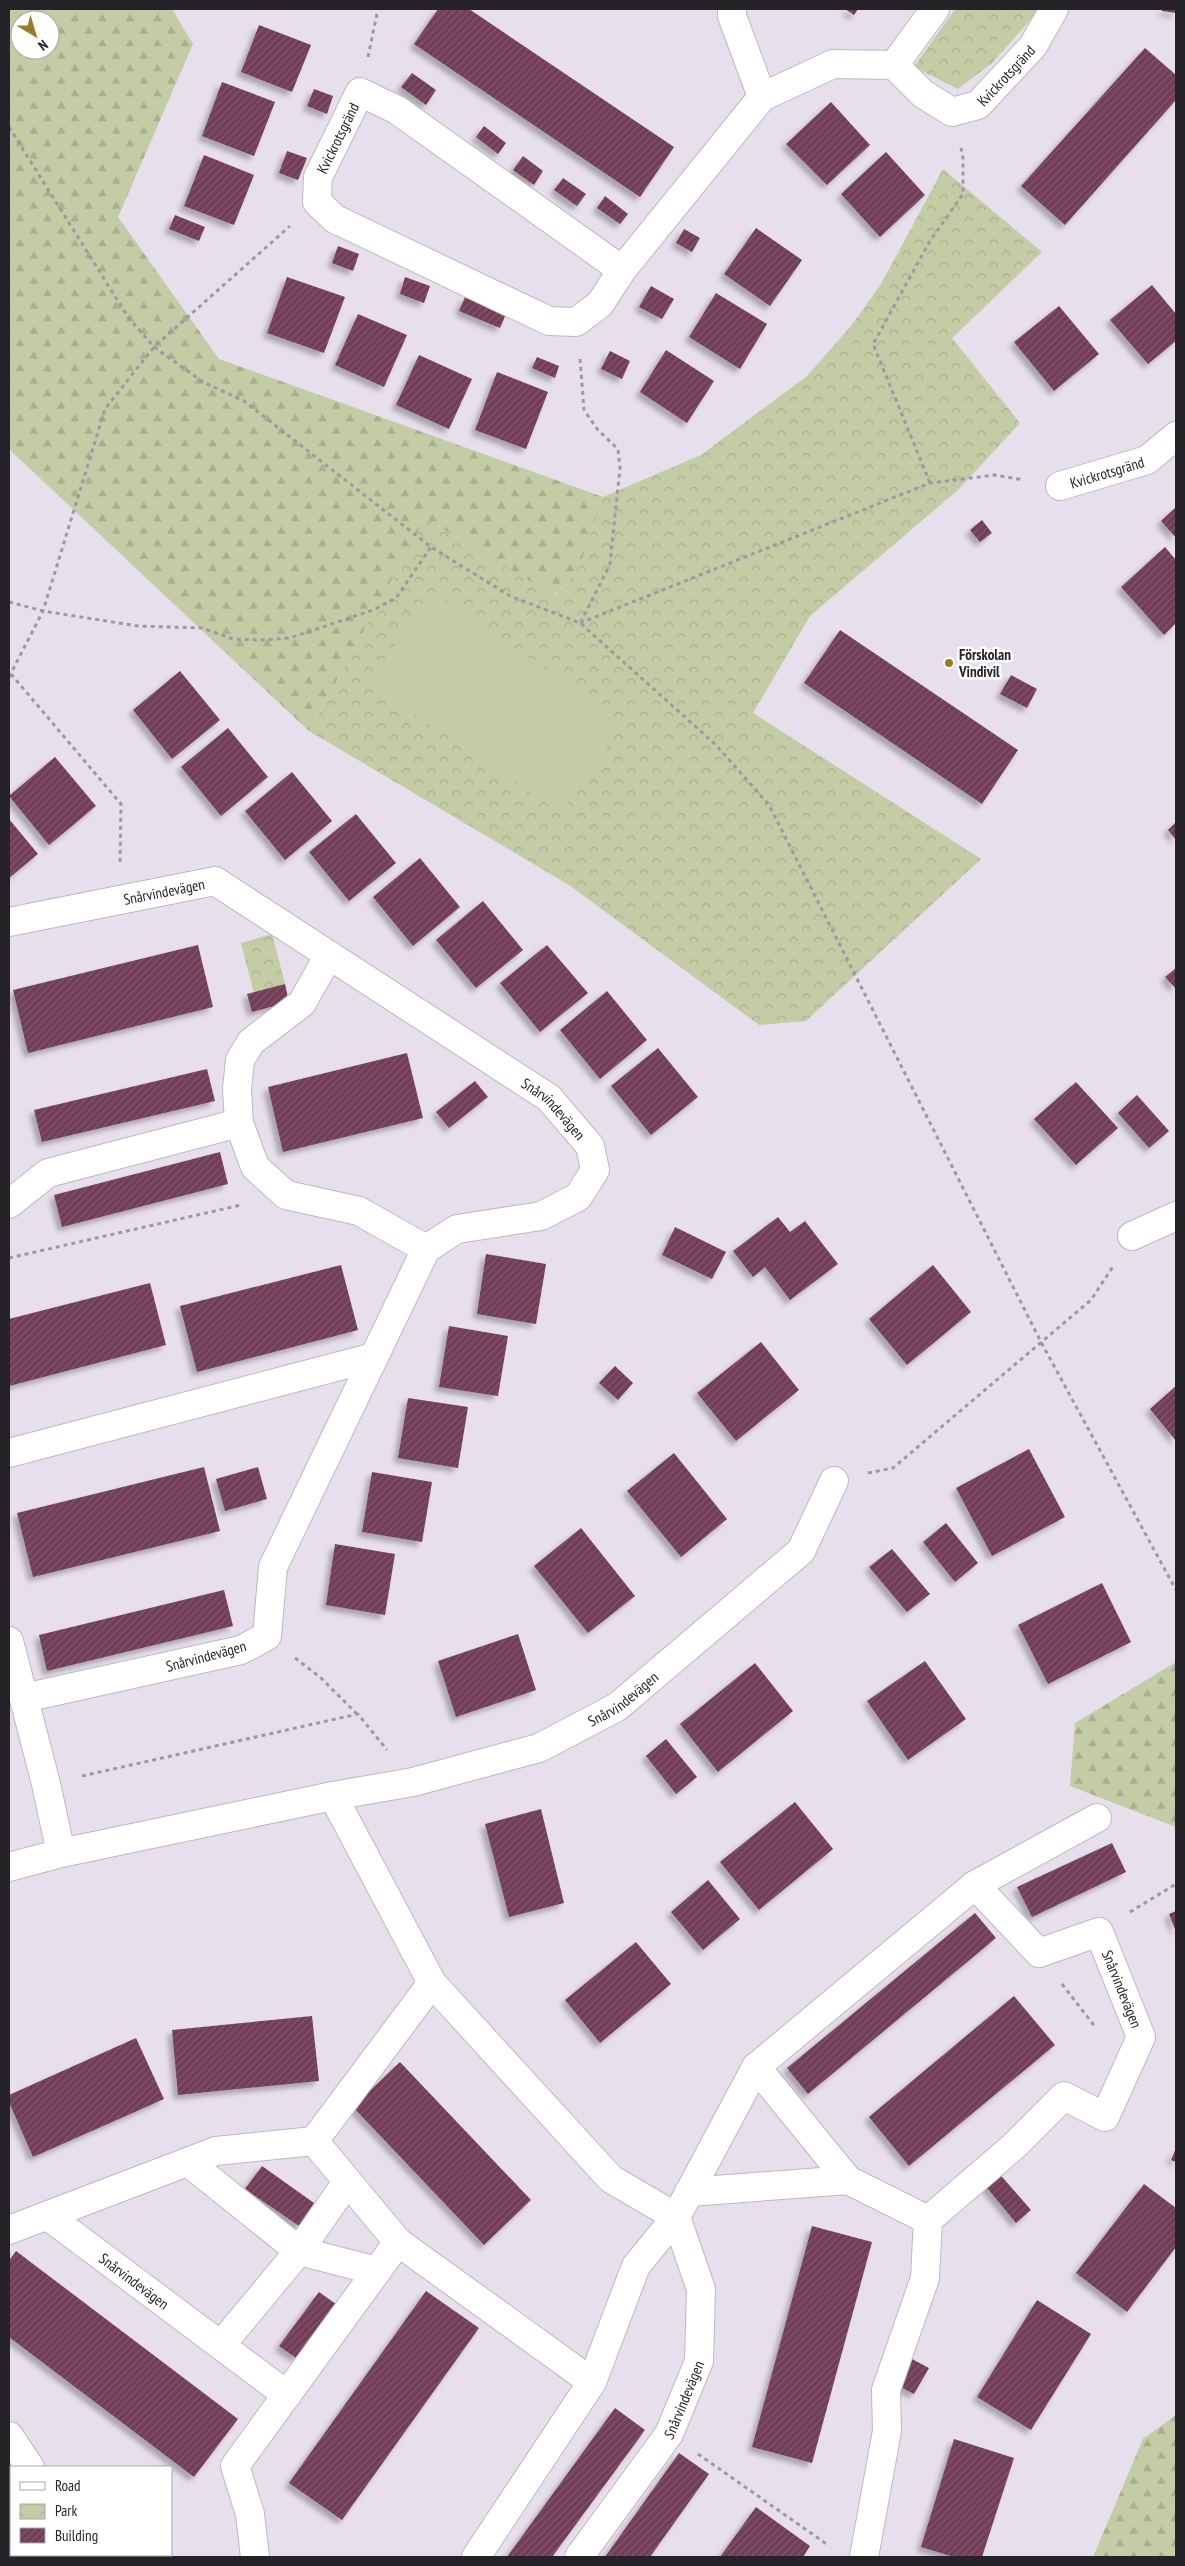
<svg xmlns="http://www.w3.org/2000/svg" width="1185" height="2566" viewBox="0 0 1185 2566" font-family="'PT Sans Narrow',sans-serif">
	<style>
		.forest { fill: url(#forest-firs); fill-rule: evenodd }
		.park { fill: url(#park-crowns) }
		.garden { fill: #c3cca5 }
		.building { fill: url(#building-hatch); filter: url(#shadow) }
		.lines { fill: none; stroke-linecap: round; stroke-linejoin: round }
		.minor-casing { stroke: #bfb7c4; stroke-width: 30 }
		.path { stroke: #9e98a2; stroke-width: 3; stroke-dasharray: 4 4; stroke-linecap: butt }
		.minor { stroke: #fff; stroke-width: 28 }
		.poi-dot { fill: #947d25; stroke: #fff; stroke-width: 2 }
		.labels { text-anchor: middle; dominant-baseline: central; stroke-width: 5; stroke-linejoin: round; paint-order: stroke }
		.street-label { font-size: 15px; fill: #262328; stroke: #fff }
		.poi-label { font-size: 15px; font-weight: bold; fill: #262328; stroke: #fff; text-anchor: start }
	</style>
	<defs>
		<pattern id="forest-firs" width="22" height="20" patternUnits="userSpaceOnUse" patternTransform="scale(1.25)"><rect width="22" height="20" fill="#c3cca5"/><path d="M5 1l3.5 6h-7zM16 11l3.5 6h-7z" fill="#a7af8e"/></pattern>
		<pattern id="park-crowns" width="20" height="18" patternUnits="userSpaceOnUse" patternTransform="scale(1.25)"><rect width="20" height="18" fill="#c3cca5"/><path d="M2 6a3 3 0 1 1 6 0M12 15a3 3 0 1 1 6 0" fill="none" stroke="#a7af8e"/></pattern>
		<pattern id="building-hatch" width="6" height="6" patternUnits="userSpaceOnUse" patternTransform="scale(1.25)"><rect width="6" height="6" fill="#723d56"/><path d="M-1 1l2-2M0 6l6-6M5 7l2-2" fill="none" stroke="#81576b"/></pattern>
		<filter id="shadow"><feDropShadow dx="-4.5" dy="4.5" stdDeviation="2.5" flood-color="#0004"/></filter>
	</defs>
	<rect width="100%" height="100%" fill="#e7dfec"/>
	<path class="forest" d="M9 9H172L193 44 118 217 219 359 603 497 580 566 554 596 425 519 309 731 12 452 9 448ZM20 20H50V50H20Z
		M1176 1662V1827L1070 1786 1075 1723Z
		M1176 2415V2557H1093L1143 2439Z"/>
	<path class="park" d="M955 9H1040L992 63 958 89 914 67Z
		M943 169 1042 252 952 338 1020 423 958 490 810 616 753 713 981 859 806 1021 759 1025 569 885 309 731 425 518 555 596 580 565 603 497 701 455 807 376 851 326 881 284Z
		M272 934 285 984 254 993 241 943Z"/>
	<path class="garden" d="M431 591 623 722 561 813 369 683Z"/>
	<path class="building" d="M438 9H469L674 147 640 197 414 44Z
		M845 9H858L854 15Z
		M1162 9H1176V13L1162 11Z
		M259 25 311 45 292 92 241 72Z
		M1145 48 1176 75V100L1065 225 1021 186Z
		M412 73 436 90 426 105 401 87Z
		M222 82 275 102 254 156 202 136Z
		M314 89 333 96 327 114 307 106Z
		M831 102 870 145 827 185 786 144Z
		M484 126 506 143 498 154 476 137Z
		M287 151 307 158 298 180 279 173Z
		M886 152 925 195 880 237 841 194Z
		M204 155 254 175 234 225 184 206Z
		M523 156 543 171 534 185 513 170Z
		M563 178 586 194 577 206 554 190Z
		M605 196 628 214 620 224 597 208Z
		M175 215 205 227 199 241 169 229Z
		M756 228 802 260 770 306 724 274Z
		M684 229 700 238 692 252 676 243Z
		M338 246 359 254 353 271 332 263Z
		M287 277 345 297 324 353 267 333Z
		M405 277 430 286 424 303 400 294Z
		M1152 285 1176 314V341L1148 364 1110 320Z
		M651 286 674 299 662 319 639 307Z
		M716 293 767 324 740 369 689 337Z
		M465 297 506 314 500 328 459 311Z
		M1059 306 1099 354 1054 391 1014 342Z
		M358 314 407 335 384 387 335 365Z
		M666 350 714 381 687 423 640 392Z
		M610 351 630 361 622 379 601 369Z
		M419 355 472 379 449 429 396 405Z
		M537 357 559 366 555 378 532 368Z
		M497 372 548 392 526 449 475 430Z
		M1176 507V538L1161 521Z
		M982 520 992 533 980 542 970 530Z
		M1165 547 1176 560V623L1164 635 1121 587Z
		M840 630 1018 750 982 804 804 683Z
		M180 671 220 720 172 759 133 710Z
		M1011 675 1037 689 1027 708 1000 694Z
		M228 728 268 777 221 816 181 767Z
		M55 757 96 806 49 845 9 796Z
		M292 772 332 821 285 860 245 811Z
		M356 814 396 863 349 901 309 852Z
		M9 819 38 854 9 878Z
		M1176 822V840L1168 830Z
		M420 858 460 907 413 946 373 897Z
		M483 901 523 950 476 988 436 940Z
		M198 945 213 1007 28 1053 13 990Z
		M547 945 588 993 540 1032 500 983Z
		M1176 968V989L1165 977Z
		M285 984 289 1002 252 1012 247 994Z
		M607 991 647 1040 600 1079 560 1030Z
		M658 1048 698 1097 651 1135 611 1086Z
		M407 1053 423 1118 283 1152 268 1087Z
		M207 1069 215 1101 42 1142 34 1110Z
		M475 1081 488 1097 449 1128 436 1112Z
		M1076 1082 1118 1128 1076 1165 1034 1119Z
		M1137 1095 1169 1131 1149 1148 1118 1113Z
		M220 1152 228 1184 62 1227 54 1195Z
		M778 1217 790 1232 805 1221 838 1264 790 1300 765 1267 753 1277 733 1251Z
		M675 1227 726 1252 712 1279 662 1255Z
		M486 1254 546 1264 536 1324 477 1314Z
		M341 1265 358 1330 197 1372 180 1306Z
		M933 1265 971 1312 907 1365 869 1319Z
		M150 1283 166 1345 9 1386V1319Z
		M449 1326 508 1336 498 1396 439 1387Z
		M761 1342 799 1390 736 1441 697 1393Z
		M615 1366 633 1383 618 1400 599 1383Z
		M1176 1386V1441L1150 1409Z
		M408 1398 468 1407 458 1468 398 1458Z
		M1029 1449 1065 1517 992 1556 956 1488Z
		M674 1453 727 1519 681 1557 627 1491Z
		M204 1467 220 1531 33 1577 17 1513Z
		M258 1467 267 1499 225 1511 216 1479Z
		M372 1472 432 1482 422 1542 362 1532Z
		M946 1523 978 1563 955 1582 923 1542Z
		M581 1528 635 1596 588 1633 534 1566Z
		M335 1544 395 1554 385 1615 326 1605Z
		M892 1549 930 1594 907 1612 869 1567Z
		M1102 1583 1131 1642 1048 1684 1018 1625Z
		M224 1590 233 1626 47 1671 39 1635Z
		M518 1634 536 1690 456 1717 438 1661Z
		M925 1661 966 1719 908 1760 867 1701Z
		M755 1663 793 1711 718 1772 680 1724Z
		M666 1739 697 1777 676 1794 646 1756Z
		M795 1802 833 1849 759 1910 720 1862Z
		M541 1809 564 1903 509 1917 485 1824Z
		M1112 1843 1126 1872 1032 1917 1017 1887Z
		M708 1880 740 1919 703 1950 671 1912Z
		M1176 1911V1932L1169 1914Z
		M975 1913 996 1938 808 2094 787 2068Z
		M636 1942 671 1984 600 2043 565 2000Z
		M1014 1996 1055 2045 909 2166 869 2117Z
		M312 2016 319 2081 178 2095 172 2030Z
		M136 2038 164 2099 33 2157 9 2102V2095Z
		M400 2062 531 2200 484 2245 353 2107Z
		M1176 2148V2162L1171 2160Z
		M262 2166 314 2203 299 2226 245 2189Z
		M997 2171 1031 2210 1016 2223 983 2183Z
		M1144 2184 1176 2208V2247L1127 2312 1076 2273Z
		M812 2226 872 2242 812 2463 752 2447Z
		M16 2251 238 2419 194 2477 9 2337V2261Z
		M426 2291 479 2328 342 2520 289 2483Z
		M319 2292 336 2304 296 2358 279 2346Z
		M1037 2300 1091 2334 1031 2430 977 2397Z
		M912 2359 929 2368 914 2394 897 2385Z
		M615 2408 645 2430 552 2557H507Z
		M954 2439 1014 2458 982 2557H954L921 2547Z
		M679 2453 709 2474 650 2557H605Z
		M756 2507 810 2546 803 2557H720Z"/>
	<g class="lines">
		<defs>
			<g id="minor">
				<path d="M732 9V16L762 97"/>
				<path d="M894 65 935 9"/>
				<path id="s1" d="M622 270 600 304 576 322 549 321 335 219 317 202 318 177 360 92 397 110 622 270 762 97 833 64 894 65 923 94 952 112 978 105 1033 46 1054 9"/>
				<path id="s2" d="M1060 486 1147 460 1176 436"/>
				<path id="s3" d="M9 922 215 881 549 1098 590 1146 595 1170 578 1197 541 1216 457 1229 426 1249 273 1567 267 1636 241 1650 24 1698"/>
				<path d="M329 955 302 1003 251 1042 240 1060 237 1089 239 1123 255 1167 286 1195 359 1211 426 1249"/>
				<path d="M9 1204 48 1173 239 1123"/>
				<path d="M1132 1236 1176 1216"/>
				<path d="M9 1453 374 1357"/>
				<path d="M9 1641 46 1784 61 1853"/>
				<path d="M333 1796 432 1983 611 2179 676 2217 636 2266 592 2382 476 2557"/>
				<path id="s4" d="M9 1867 61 1853 333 1796 413 1782 539 1748 617 1707 801 1551 834 1481"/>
				<path d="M756 2067 848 2180"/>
				<path d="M314 2141 432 1983"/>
				<path d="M188 2162 299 2251 377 2271"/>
				<path d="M689 2192 848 2180 928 2220"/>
				<path id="s5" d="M48 2216 287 2395"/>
				<path d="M9 2230 216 2151 314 2141 398 2242"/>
				<path d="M221 2345 299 2251 347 2182"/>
				<path d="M9 2436 30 2467"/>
				<path d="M117 2555 122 2557"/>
				<path d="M255 2557 250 2514 235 2466 398 2242 592 2382"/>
				<path id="s6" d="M579 2557 669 2434 699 2361 701 2289 676 2217 756 2067 975 1885 1097 1818"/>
				<path d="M864 2557 887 2431 886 2390 925 2278 928 2220 1014 2146 1064 2096 1105 2117 1141 2037 1099 1932 1039 1953 975 1885"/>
			</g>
		</defs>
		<use href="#minor" class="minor-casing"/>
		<path class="path" d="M368 57 378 9
			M9 127 128 317 154 347 203 382 244 401 431 547 510 596 580 623 715 744 769 805 1041 1342 1176 1590
			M580 359 584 410 598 430 618 449 620 468 610 564 581 622
			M930 483 873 344 930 241 963 194V158L961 148
			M9 602 43 611 138 626 202 628 233 639 260 640 290 638 373 610 396 598 431 547
			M580 623 930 483 995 475 1024 480
			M11 674 121 804 120 863
			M9 677 43 611 105 409 154 347 290 226
			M9 1258 241 1205
			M868 1473 893 1468 1091 1300 1114 1265
			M295 1658 320 1677 357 1714
			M82 1776 358 1714 387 1750
			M1130 1912 1176 1884
			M1062 1984 1096 2028
			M698 2454 828 2545"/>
		<use href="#minor" class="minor"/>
	</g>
	<circle class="poi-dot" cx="949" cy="663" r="5"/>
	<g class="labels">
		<g class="street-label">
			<text stroke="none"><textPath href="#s1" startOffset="1301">Kvickrotsgränd</textPath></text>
			<text stroke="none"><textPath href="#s1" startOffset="428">Kvickrotsgränd</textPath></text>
			<text stroke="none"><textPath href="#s2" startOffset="49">Kvickrotsgränd</textPath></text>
			<text stroke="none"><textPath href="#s3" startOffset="158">Snårvindevägen</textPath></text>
			<text stroke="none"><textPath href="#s3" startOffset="619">Snårvindevägen</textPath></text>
			<text transform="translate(206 1656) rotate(-15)">Snårvindevägen</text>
			<text stroke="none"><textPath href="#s4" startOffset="641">Snårvindevägen</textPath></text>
			<text transform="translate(1122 1989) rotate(68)">Snårvindevägen</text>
			<text stroke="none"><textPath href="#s5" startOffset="108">Snårvindevägen</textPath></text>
			<text stroke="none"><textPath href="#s6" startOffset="190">Snårvindevägen</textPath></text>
		</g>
		<g class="poi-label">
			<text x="959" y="654">Förskolan<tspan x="959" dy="17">Vindivil</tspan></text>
		</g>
	</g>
	<rect width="1185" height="2566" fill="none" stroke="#262328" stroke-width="20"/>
	<rect x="10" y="2466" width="162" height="90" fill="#ffffff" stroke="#a8a7a9"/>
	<rect x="20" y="2482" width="25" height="8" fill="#ffffff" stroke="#a8a7a9"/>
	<text x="55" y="2491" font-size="15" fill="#262328">Road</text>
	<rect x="20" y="2504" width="25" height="15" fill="url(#park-crowns)" stroke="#a8a7a9"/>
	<text x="55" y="2516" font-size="15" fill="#262328">Park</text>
	<rect x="20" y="2528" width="25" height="15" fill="url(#building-hatch)" stroke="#a8a7a9"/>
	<text x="55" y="2541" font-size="15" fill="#262328">Building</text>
	<g transform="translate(35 35) rotate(142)"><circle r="24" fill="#ffffff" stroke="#a8a7a9"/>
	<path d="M0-4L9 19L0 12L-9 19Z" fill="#947d25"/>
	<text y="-8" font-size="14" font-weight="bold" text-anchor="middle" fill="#262328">N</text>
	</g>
</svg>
